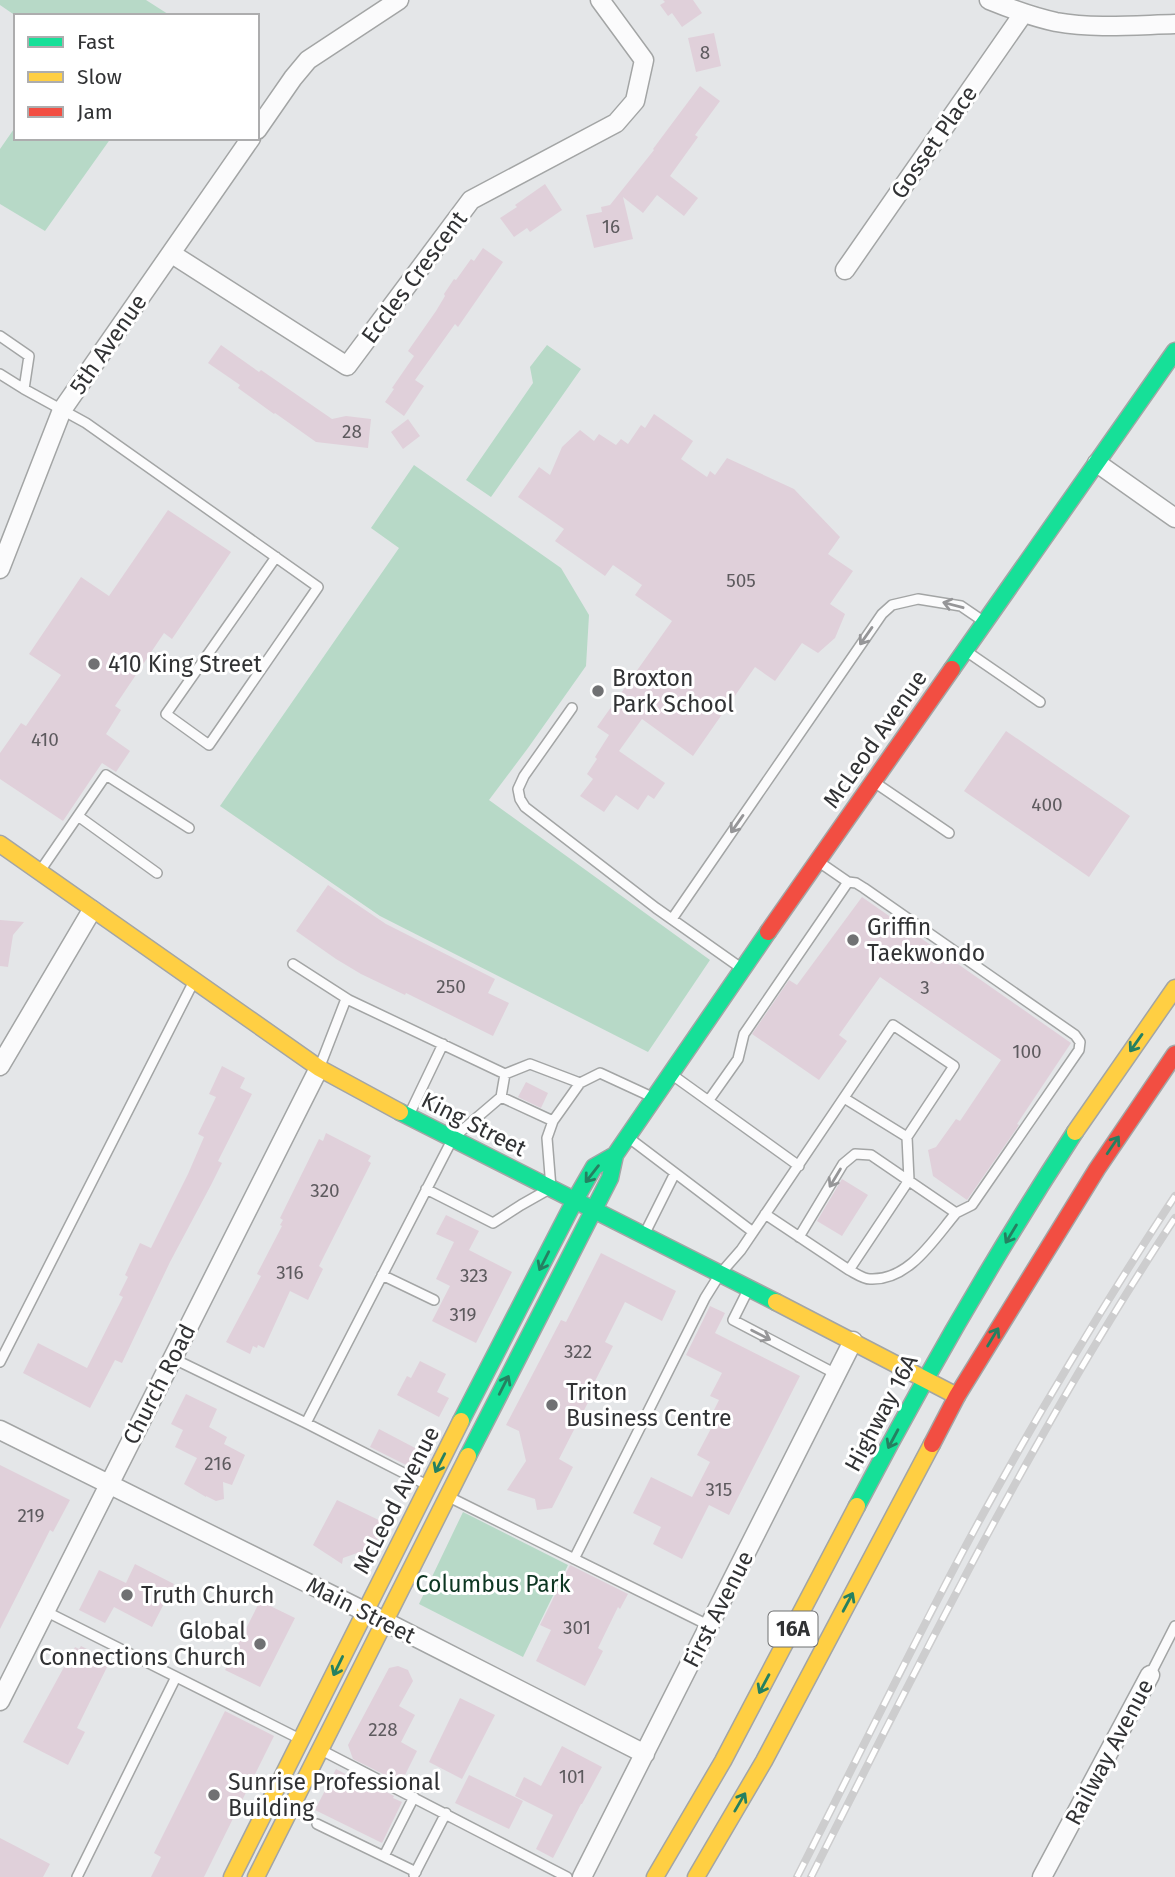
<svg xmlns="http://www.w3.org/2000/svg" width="1175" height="1877" viewBox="0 0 1175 1877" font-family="'Fira Sans',sans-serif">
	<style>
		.green { fill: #b7d9c7 }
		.building { fill: #e0d0da }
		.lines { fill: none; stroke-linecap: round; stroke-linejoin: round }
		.lane-casing { stroke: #a3a5a5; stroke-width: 12 }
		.street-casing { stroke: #a3a5a5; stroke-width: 21 }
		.fast-casing { stroke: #a3a5a5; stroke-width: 19 }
		.slow-casing { stroke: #a3a5a5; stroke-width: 19 }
		.jam-casing { stroke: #a3a5a5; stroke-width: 19 }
		.lane { stroke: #fbfbfc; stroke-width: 9 }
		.street { stroke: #fbfbfc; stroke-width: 18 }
		.fast { stroke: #16e098; stroke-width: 16 }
		.slow { stroke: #ffcf43; stroke-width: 16 }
		.jam { stroke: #f24e42; stroke-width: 16 }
		.rail-casing { stroke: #cdcdce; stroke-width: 8 }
		.rail { stroke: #fff; stroke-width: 5; stroke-dasharray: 16; stroke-linecap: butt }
		.oneway { stroke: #969698 }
		.oneway2 { stroke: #258061 }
		.poi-dot { fill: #707173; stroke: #fff; stroke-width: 2.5 }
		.labels { text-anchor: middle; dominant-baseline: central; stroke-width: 6; stroke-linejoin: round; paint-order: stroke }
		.number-label { font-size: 19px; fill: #5d5a5e }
		.shield { fill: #fff; stroke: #6f7071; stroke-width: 2 }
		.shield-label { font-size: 21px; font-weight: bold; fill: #313234 }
		.street-label { font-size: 23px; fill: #313234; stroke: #fff }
		.poi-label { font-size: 23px; fill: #313234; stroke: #fff; text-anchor: start }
		.park-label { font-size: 23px; fill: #0d3622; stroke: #fff }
	</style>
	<rect width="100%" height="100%" fill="#e4e6e8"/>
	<path class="green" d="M0 0H146L171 16H16L0 5Z
		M16 126V138H111L45 231 0 204V149Z
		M547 345 581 369 491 497 466 480 533 383 530 367Z
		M414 465 561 568 589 615 586 666 528 748 489 800 710 960 648 1052 380 916 220 806 399 548 371 528Z
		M463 1512 568 1565 523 1657 419 1604Z"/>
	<path class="building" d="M663 0H693L702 13 682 27 672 13 668 16 660 5 665 2Z
		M714 33 721 66 696 72 688 38Z
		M700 86 720 101 695 135 698 137 670 176 698 198 684 216 657 195 643 213 623 197 633 239 594 248 586 215 602 212 601 207 610 205 654 150 653 149Z
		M545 184 562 210 530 232 527 228 514 237 500 218 517 207 515 205Z
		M483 248 503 262 458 327 455 324 415 380 424 386 404 416 385 402 394 389 392 388 414 356 408 351 436 311 445 296 444 294 454 279 456 280 471 259 474 261Z
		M221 345 259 372 261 370 332 419 346 416 371 419 368 448 316 442 275 413 274 414 238 388 240 385 208 363Z
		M654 414 693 441 681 459 707 477 710 471 715 475 727 458 794 489 840 537 828 554 853 571 830 604 845 614 835 638 818 653 802 643 775 681 755 667 693 756 642 719 619 751 665 783 654 799 648 795 638 810 616 795 604 812 580 796 593 779 587 774 597 759 595 757 609 735 597 727 672 621 635 595 642 585 613 565 605 576 555 541 564 529 518 497 539 467 550 475 562 447 580 430 594 441 599 434 616 445 621 439 628 444 641 425 645 428Z
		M408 419 420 436 403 449 391 432Z
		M168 510 231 552 172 639 164 633 115 706 121 710 106 734 130 751 116 772 102 763 63 821 0 779V753L21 723 26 726 61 675 29 654 81 577 109 596Z
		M1006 731 1130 816 1089 877 964 791Z
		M328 885 386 924 495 979 488 993 509 1003 493 1036 406 993 405 995 361 974 336 959 296 931Z
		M862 897 1071 1043 1017 1124 1019 1125 967 1200 933 1176 928 1150 936 1147 956 1119 960 1121 1001 1060 880 977 839 1035 847 1041 819 1080 752 1034 789 980 797 985Z
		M0 920 24 922 13 935 8 967 0 966Z
		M222 1066 245 1078 240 1088 252 1094 218 1161 222 1163 211 1185 170 1262 122 1363 115 1360 90 1408 23 1373 38 1343 87 1368 123 1297 119 1295 128 1277 125 1275 140 1243 151 1248 188 1174 204 1137 198 1134 216 1097 209 1094Z
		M526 1082 548 1093 541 1108 518 1097Z
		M326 1133 371 1156 368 1161 371 1163 319 1266 323 1269 308 1300 290 1291 264 1348 258 1345 257 1348 253 1346 250 1354 226 1342 261 1276 257 1274 282 1226 280 1225 283 1220 280 1218 319 1139 323 1141Z
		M842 1179 868 1195 842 1236 817 1221Z
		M446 1215 479 1231 469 1250 512 1272 476 1343 432 1321 450 1286 436 1279 454 1242 436 1234Z
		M601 1253 676 1291 662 1321 625 1302 605 1342 613 1346 595 1381 598 1383 559 1459 573 1467 552 1508 537 1510 535 1499 507 1490 526 1461 519 1431 506 1425 561 1320 566 1322Z
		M710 1306 725 1313 715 1333 800 1376 729 1515 709 1505 682 1559 653 1544 661 1527 633 1513 651 1477 692 1497 710 1462 697 1455 715 1421 710 1418 719 1400 710 1396 722 1373 686 1355Z
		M420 1361 446 1374 437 1392 449 1398 439 1417 397 1395 407 1376 411 1378Z
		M186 1394 217 1409 209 1427 227 1437 224 1444 245 1455 232 1485 223 1482 224 1499 216 1501 206 1496V1497L184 1484 197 1458 175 1447 183 1430 171 1424Z
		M379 1429 417 1449 408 1466 370 1447Z
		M0 1465 70 1500 53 1532 50 1530 0 1629Z
		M337 1500 385 1523 374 1547 343 1558 342 1564 313 1545Z
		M135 1564 174 1584 152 1627 114 1607 105 1623 79 1610 99 1570 126 1583Z
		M570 1565 628 1594 620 1609 618 1607 598 1648 603 1651 585 1686 536 1661 551 1630 540 1625Z
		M260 1601 295 1618 260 1687 225 1670Z
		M81 1646 103 1657 102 1659 109 1663 77 1728 85 1732 68 1765 23 1742 75 1647 79 1649Z
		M398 1666 408 1670 413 1681 399 1706 415 1715 401 1742 417 1751 401 1783 353 1759 348 1745 389 1668Z
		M460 1698 495 1715 462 1779 429 1762Z
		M225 1711 274 1736 204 1877H151L161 1857 154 1853Z
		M562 1746 602 1767 582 1804H581L553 1858 536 1849 553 1815 515 1796 524 1777 541 1786Z
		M336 1769 361 1782 360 1778 394 1796 393 1798 402 1802 382 1843 315 1810Z
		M469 1775 523 1801 509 1829 455 1803Z
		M0 1838 50 1864 43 1877H0Z"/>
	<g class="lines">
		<defs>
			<path id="lane" d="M0 336 29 356 24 389
				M0 374 24 389 86 423 318 587 209 745 166 714 276 557
				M966 651 1040 702
				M572 708 524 776 518 789 520 799 525 807 656 908 741 968
				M877 784 949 833
				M78 816 157 873
				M819 862 848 882 856 883 864 888 1075 1035 1080 1042 1079 1050 972 1205 956 1213
				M40 871 106 775 189 828
				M672 919 882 614 892 605 918 599 961 606 983 621
				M293 964 349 1000 505 1074 530 1064 580 1083 600 1073 652 1097
				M320 1066 346 999
				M671 1074 799 1166
				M501 1097 553 1121
				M709 1100 738 1059 744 1034 848 882
				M409 1115 443 1044
				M629 1138 753 1232
				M426 1189 493 1223 521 1205 551 1188 547 1138 553 1121 580 1083
				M765 1214 849 1270 909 1180 907 1137 844 1098
				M645 1233 675 1173
				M799 1237 843 1164 855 1154 871 1155 956 1213C934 1239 909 1281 870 1279 863 1279 855 1273 849 1270
				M382 1275 434 1300
				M748 1290 733 1320 836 1374
				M172 1358 306 1423 427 1485
				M0 1362 193 983
				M306 1423 453 1138 501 1097 505 1074
				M451 1498 710 1626
				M574 1559 705 1298 720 1274 741 1250 893 1025 954 1066 907 1137
				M45 1611 300 1739
				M1150 1675 1175 1626
				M323 1751 567 1877
				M317 1824 416 1872
				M384 1856 414 1797
				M414 1875 446 1813
				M77 1877 176 1677"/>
			<path id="street" d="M989 0C1011 9 1033 17 1056 22 1095 29 1136 25 1175 24
				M257 130 293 78 308 60 399 0
				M172 254 347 366 471 200 616 123 635 101 644 60 600 0
				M845 270 1023 14
				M1097 463 1175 518
				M0 569 62 410 251 138
				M0 1066 92 910
				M0 1430 384 1621 645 1754
				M0 1701 319 1068
				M582 1877 853 1341
				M1042 1877 1150 1675"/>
			<path id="fast" d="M952 669 1175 351
				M400 1112 776 1302
				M461 1421 575 1200 594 1167 615 1155
				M468 1456 610 1178 615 1155 768 932
				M857 1506C924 1378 996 1253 1075 1132"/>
			<path id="slow" d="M0 844 319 1068 400 1112
				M1075 1132 1175 988
				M776 1302 957 1396
				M232 1877 461 1421
				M256 1877 468 1456
				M655 1877 723 1761 857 1506
				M696 1877 764 1761 932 1444"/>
			<path id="jam" d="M768 932 952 669
				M932 1444 957 1396 1097 1169 1175 1054"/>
		</defs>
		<use href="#lane" class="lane-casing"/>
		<use href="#street" class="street-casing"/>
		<use href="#fast" class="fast-casing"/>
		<use href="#slow" class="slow-casing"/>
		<use href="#jam" class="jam-casing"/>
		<use href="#lane" class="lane"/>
		<use href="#street" class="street"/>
		<use href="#fast" class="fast"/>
		<use href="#slow" class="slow"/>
		<use href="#jam" class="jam"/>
		<defs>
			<path id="rail" d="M797 1877C859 1756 918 1633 983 1514 1043 1405 1107 1299 1175 1196
				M811 1877C924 1653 1036 1428 1175 1218"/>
		</defs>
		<use href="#rail" class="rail-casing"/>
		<use href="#rail" class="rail"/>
	</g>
	<defs><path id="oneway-shaft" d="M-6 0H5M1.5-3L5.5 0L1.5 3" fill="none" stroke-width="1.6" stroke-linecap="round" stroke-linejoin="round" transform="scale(1.75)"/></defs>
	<g class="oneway">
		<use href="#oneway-shaft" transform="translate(953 605) rotate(-165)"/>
		<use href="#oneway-shaft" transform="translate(866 636) rotate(125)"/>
		<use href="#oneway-shaft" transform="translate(737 824) rotate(125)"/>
		<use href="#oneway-shaft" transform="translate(835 1178) rotate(121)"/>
		<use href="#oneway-shaft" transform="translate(761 1335) rotate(27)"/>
	</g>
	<g class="oneway2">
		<use href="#oneway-shaft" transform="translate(1136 1043) rotate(125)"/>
		<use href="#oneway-shaft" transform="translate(1113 1145) rotate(-56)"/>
		<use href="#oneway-shaft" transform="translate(592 1174) rotate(128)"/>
		<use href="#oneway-shaft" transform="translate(1011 1234) rotate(121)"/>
		<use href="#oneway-shaft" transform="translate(544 1261) rotate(117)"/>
		<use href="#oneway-shaft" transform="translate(993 1337) rotate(-59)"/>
		<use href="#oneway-shaft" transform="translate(504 1385) rotate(-63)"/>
		<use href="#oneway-shaft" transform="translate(893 1439) rotate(118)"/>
		<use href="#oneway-shaft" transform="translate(440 1463) rotate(117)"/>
		<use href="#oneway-shaft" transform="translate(848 1602) rotate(-62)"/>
		<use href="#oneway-shaft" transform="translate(338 1666) rotate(116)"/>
		<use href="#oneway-shaft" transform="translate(764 1684) rotate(118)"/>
		<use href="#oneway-shaft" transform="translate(740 1802) rotate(-60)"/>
	</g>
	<g class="poi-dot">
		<circle cx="94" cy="664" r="7"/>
		<circle cx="598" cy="691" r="7"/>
		<circle cx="853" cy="940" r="7"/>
		<circle cx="552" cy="1405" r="7"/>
		<circle cx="127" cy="1595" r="7"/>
		<circle cx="260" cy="1644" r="7"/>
		<circle cx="214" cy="1795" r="7"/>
	</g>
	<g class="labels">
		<g class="number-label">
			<text x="705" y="52">8</text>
			<text x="611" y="226">16</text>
			<text x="352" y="431">28</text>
			<text x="741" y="580">505</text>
			<text x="45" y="739">410</text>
			<text x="1047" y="804">400</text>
			<text x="451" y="986">250</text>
			<text x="925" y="987">3</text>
			<text x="1027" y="1051">100</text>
			<text x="325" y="1190">320</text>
			<text x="290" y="1272">316</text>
			<text x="474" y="1275">323</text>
			<text x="463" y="1314">319</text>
			<text x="578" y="1351">322</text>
			<text x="218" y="1463">216</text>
			<text x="719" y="1489">315</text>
			<text x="31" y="1515">219</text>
			<text x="577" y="1627">301</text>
			<text x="383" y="1729">228</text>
			<text x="572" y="1776">101</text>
		</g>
		<rect class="shield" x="768.5" y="1611.5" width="49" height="35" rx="5"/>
		<g class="shield-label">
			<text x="793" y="1629">16A</text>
		</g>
		<g class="street-label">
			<text transform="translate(934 142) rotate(-55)">Gosset Place</text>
			<text transform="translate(414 277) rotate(-53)">Eccles Crescent</text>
			<text transform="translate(108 344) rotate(-55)">5th Avenue</text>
			<text transform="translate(875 739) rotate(-55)">McLeod Avenue</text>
			<text transform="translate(474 1124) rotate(27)">King Street</text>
			<text transform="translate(159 1384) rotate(-63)">Church Road</text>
			<text transform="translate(881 1413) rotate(-62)">Highway 16A</text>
			<text transform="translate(396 1500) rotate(-63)">McLeod Avenue</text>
			<text transform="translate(718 1609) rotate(-63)">First Avenue</text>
			<text transform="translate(361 1610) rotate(27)">Main Street</text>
			<text transform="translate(1109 1752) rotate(-62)">Railway Avenue</text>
		</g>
		<g class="poi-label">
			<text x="108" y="664">410 King Street</text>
			<text x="612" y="678">Broxton<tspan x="612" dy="26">Park School</tspan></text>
			<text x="867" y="927">Griffin<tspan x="867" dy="26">Taekwondo</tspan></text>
			<text x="566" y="1392">Triton<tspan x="566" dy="26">Business Centre</tspan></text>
			<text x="141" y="1595">Truth Church</text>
			<text x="246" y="1631" text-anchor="end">Global<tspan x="246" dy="26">Connections Church</tspan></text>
			<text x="228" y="1782">Sunrise Professional<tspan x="228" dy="26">Building</tspan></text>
		</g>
		<g class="park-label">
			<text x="493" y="1584">Columbus Park</text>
		</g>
	</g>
	<rect x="14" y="14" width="245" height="126" fill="#ffffff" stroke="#adadae" stroke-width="2"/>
	<rect x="28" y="37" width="35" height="10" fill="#16e098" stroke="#adadae" stroke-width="2"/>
	<text x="77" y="49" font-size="21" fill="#313234">Fast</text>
	<rect x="28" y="72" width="35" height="10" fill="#ffcf43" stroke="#adadae" stroke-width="2"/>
	<text x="77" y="84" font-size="21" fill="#313234">Slow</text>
	<rect x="28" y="107" width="35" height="10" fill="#f24e42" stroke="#adadae" stroke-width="2"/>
	<text x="77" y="119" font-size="21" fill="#313234">Jam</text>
</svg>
